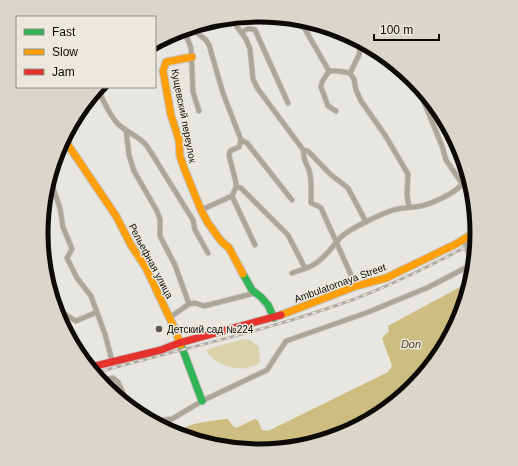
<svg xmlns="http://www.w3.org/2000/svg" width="518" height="466" viewBox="0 0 518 466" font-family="Arial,sans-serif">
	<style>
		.green { fill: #dbd1ab }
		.water { fill: #cebd81 }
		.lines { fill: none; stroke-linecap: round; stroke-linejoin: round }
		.street-casing { stroke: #c4c2be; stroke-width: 6 }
		.fast-casing { stroke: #c4c2be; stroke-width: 9 }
		.slow-casing { stroke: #c4c2be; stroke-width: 9 }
		.jam-casing { stroke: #c4c2be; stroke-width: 9 }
		.street { stroke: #aca699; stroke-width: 4.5 }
		.fast { stroke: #30b455; stroke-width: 7 }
		.slow { stroke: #ff9f0a; stroke-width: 7 }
		.jam { stroke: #e5322d; stroke-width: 7 }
		.rail-casing { stroke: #aeaca4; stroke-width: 3 }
		.rail { stroke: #ebe8dd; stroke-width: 1.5; stroke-dasharray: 4.5; stroke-linecap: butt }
		.poi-dot { fill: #595854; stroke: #ebe8dd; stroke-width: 1.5 }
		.labels { text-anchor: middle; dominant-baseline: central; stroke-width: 3; stroke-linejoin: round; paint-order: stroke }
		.street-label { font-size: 10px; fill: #0c0b08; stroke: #ebe8dd }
		.poi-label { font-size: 10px; fill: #0c0b08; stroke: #ebe8dd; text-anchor: start }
		.water-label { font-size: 11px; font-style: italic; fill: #4b411d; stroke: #ebe8dd }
		.rim { fill: none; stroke: #0c0b08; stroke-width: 5 }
	</style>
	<rect width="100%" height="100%" fill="#e8e6e0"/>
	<path class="green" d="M244 339 250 340 259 347 260 362C245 375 217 367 206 351L214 347Z"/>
	<path class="water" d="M460 287 464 289 465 292 460 317 413 387 342 434 259 451 175 434C188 422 207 422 224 419H228L233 426 236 428 255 419 258 421 262 430 268 431 388 372 392 366 382 338 389 331 388 326Z"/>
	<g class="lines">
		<defs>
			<path id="street" d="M232 20 246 39 250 49 253 79 258 89 304 151H308L330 174 348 188 366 222
				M302 24 329 71 322 82 321 87 328 106 336 111
				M191 28 206 40 209 45 223 93 241 140 247 143 292 200
				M184 30 191 48 193 92 199 111
				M242 33C246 28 249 28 255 30L288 103
				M329 71H338L350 73 354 79 356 90 361 101 385 135 408 174 407 195 409 207
				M350 73 359 55 361 44
				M98 90C103 100 111 118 119 125 128 133 139 136 147 146L193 220 195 230 208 253
				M421 91 422 97 442 146 446 160 461 182 467 184
				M126 130 129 155 134 171 157 211 160 219V236L175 265 189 304
				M241 140 239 147 230 151 229 155 236 183V187L232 196 255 245
				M304 151C302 160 307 163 309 170 312 178 311 194 311 203L318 206 321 208 356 286
				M51 182 60 208 63 227 72 249 67 258 77 278 91 296 105 334 112 361
				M236 187 241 188 288 235 305 268
				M201 210 232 196
				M464 240 471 261
				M292 273C299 270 307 269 313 265 325 259 332 246 341 237 351 228 377 216 390 211 400 207 410 208 421 206 433 203 456 193 463 183
				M56 309 76 321 97 312
				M169 318 189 304 195 303 204 306 255 293
				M101 381 113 378 118 382 127 402
				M156 421 172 419 202 401 267 370 286 341 366 313 429 287 471 265"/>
			<path id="fast" d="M243 274 252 290 261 297 268 305 274 318
				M181 345 202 401"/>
			<path id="slow" d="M192 57 166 62 163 71 171 115 179 140 180 156 184 168 201 210 208 223 221 241 229 248 243 274
				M64 139 116 216 131 245 146 268 172 323 181 345
				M281 315 356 286 386 278 456 244 477 231"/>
			<path id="jam" d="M91 367 161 350 179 343 281 315"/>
		</defs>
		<use href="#street" class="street-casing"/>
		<use href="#fast" class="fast-casing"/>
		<use href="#slow" class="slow-casing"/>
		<use href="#jam" class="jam-casing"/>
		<use href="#street" class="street"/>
		<use href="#fast" class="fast"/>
		<use href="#slow" class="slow"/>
		<use href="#jam" class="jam"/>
		<defs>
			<path id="rail" d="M95 373C180 349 266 331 349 301 393 285 434 264 475 242"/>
		</defs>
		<use href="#rail" class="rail-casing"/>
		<use href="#rail" class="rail"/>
	</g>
	<circle class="poi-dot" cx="159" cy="329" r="4"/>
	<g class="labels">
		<g class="street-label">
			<text transform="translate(184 116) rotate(79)">Кущевский переулок</text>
			<text transform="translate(151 261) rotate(62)">Рельефная улица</text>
			<text transform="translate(340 283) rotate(-20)">Ambulatornaya Street</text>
		</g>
		<g class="poi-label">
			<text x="167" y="329">Детский сад №224</text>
		</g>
		<g class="water-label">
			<text x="411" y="344">Don</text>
		</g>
	</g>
	<path d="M0 0H518V466H0ZM48 233a211 211 0 1 1 422 0a211 211 0 1 1-422 0Z" fill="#d9d6cc" fill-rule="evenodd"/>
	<path class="rim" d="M48 233a211 211 0 1 1 422 0a211 211 0 1 1-422 0Z"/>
	<rect x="16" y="16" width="140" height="72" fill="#ebe8dd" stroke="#929088"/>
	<rect x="24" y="29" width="20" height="6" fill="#30b455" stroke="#929088"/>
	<text x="52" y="36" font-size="12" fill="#0c0b08">Fast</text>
	<rect x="24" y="49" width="20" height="6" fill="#ff9f0a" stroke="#929088"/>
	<text x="52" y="56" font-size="12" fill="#0c0b08">Slow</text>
	<rect x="24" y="69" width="20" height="6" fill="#e5322d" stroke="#929088"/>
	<text x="52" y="76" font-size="12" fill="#0c0b08">Jam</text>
	<path d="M374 34v6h65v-6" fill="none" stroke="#0c0b08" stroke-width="2"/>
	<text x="380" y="34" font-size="12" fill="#0c0b08" stroke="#ebe8dd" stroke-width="3" paint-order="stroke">100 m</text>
</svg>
